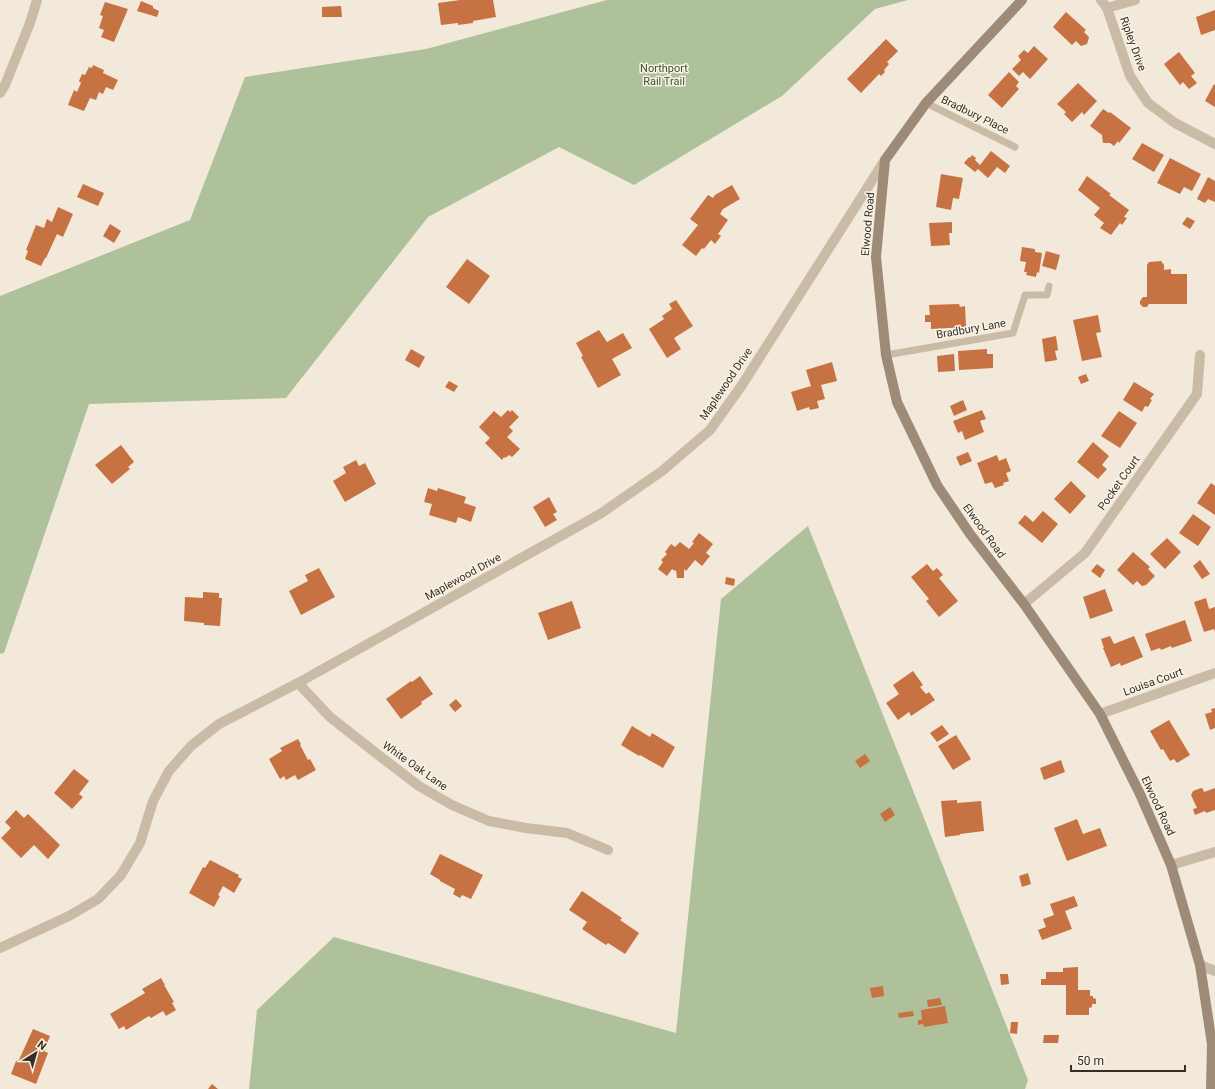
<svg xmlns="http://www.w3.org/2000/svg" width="1215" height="1089" viewBox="0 0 1215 1089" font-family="Roboto,sans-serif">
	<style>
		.green { fill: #afc19a }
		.building { fill: #c77243 }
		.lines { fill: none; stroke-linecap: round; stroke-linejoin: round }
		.service { stroke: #cabba6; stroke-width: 7 }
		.minor { stroke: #cabba6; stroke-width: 10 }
		.secondary { stroke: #9d8a77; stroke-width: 10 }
		.labels { text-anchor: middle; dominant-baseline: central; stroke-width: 3; stroke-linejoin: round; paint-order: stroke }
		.street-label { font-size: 11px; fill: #362d27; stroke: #f9f3e6 }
		.park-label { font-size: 11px; fill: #40542b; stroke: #f9f3e6 }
	</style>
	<rect width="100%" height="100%" fill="#f2e9da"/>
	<path class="green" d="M607 0H908L875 9 782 96 634 185 559 147 428 217 286 398 89 404 4 653 0 654V296L190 220 245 77 426 49Z
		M808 526 1028 1080 1025 1089H249L257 1010 334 937 676 1033 721 599Z"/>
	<path class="building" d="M460 0H493L496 17 473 21V23L458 25V23L441 25 438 3Z
		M141 1 153 6V8L159 11 157 17 137 11Z
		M105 2 128 9 114 42 101 37 104 30 99 28 103 16 100 15Z
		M341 6 342 17H322V7Z
		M1215 10V30L1201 35 1196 17Z
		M1066 12 1086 30 1084 32 1089 37 1088 41 1087 44 1081 46 1076 41 1072 45 1053 27Z
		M886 39 898 51 887 62 889 64 884 70 885 72 881 76 879 74 861 93 847 79Z
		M1034 46 1048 59 1030 79 1023 72 1019 76 1012 69 1021 60 1018 56 1024 50 1028 53Z
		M1179 52 1195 73 1191 76 1197 83 1189 89 1183 82 1180 85 1164 64Z
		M93 65 104 70 103 73 118 80 113 90 106 87 103 94 99 92 96 100 90 98 84 111 68 105 74 90 77 92 81 83 79 81 82 74 85 75 89 67 92 68Z
		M1009 72 1019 82 1016 86 1019 89 1002 108 988 95Z
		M1078 83 1097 101 1084 115 1082 112 1072 122 1064 114 1066 112 1057 104Z
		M1214 84 1215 85V107L1205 101Z
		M1103 109 1109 113 1110 112 1131 128 1119 143 1118 141 1114 146 1110 143H1103L1102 135 1090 126Z
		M1142 143 1164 155 1154 172 1132 159Z
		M991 151 1010 166 1005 173 997 167 988 178 978 169 975 172 964 163 969 157 970 158 972 155 976 158 975 160 980 165Z
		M1170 158 1201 174 1192 191 1184 187 1180 194 1157 183Z
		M941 174 963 178 959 199 953 198 951 210 936 207Z
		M1087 176 1111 194 1109 195 1129 210 1124 217 1127 218 1122 225 1120 223 1111 235 1100 228 1104 223 1094 215 1100 208 1078 190Z
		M1208 177 1215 181V202L1208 199 1205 203 1197 199Z
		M83 184 104 193 98 206 77 197Z
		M732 185 740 199 723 209 720 214 728 220 718 234 721 236 715 244 711 240 704 249 702 248 696 256 682 245 698 225 690 219 708 195 713 198 715 195Z
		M58 207 73 214 63 237 57 234 46 258H45L41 266 25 259 28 251 26 250 36 225 44 228 47 219 52 222Z
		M1187 217 1195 221 1190 229 1182 224Z
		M952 222V233H949L950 245 931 246 929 223Z
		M110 224 121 231 114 243 103 236Z
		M1022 247 1035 249V252L1042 253 1039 273 1037 272 1036 277 1026 275 1027 272H1024L1026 262 1020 261Z
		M1046 251 1060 255 1056 270 1042 266Z
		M467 259 490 276 469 304 446 287Z
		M1161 261 1164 265V270L1171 269V274H1187V304H1149L1147 307H1143L1140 304V301L1143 297H1147V265L1149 262Z
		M676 300 693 326 674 338 681 349 667 358 649 329 664 319 662 316 672 309 669 304Z
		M959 304 960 307 965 306 966 327 931 329V322H925V315H930L929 305Z
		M1098 315 1101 332 1096 333 1102 357 1082 361 1073 320Z
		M599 330 607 342 623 333 632 348 612 359 621 375 598 388 581 357 583 356 576 343Z
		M1056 336 1058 350 1055 351 1057 360 1045 362 1042 339Z
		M411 349 425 357 419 368 405 360Z
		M987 349V354H993V368L959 370 958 351Z
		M954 354 955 371 938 372 937 356Z
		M832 362 837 381 821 385 825 399 817 401 819 408 810 410 809 407 797 411 791 392 811 386 806 370Z
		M1086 374 1089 381 1081 384 1078 377Z
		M449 381 458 386 454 392 445 387Z
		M1134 382 1154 394 1150 399 1152 400 1148 407 1145 406 1142 412 1123 400Z
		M963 400 967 410 954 416 950 406Z
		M508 410 510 412 512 410 519 417 509 427 513 431 507 437 520 449 512 457 509 455 505 458 504 457 502 460 485 443 490 438 479 427 494 411 501 417Z
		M982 410 986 419 980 421 984 432 965 440 962 431 958 433 953 421Z
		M1119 411 1137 423 1120 448 1101 436Z
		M1093 442 1109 456 1102 465 1107 469 1098 479 1077 462Z
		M121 445 134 462 128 467 130 469 112 484 95 465Z
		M968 452 972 461 960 466 956 457Z
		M997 455 999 461 1006 458 1011 471 1006 473 1009 481 1003 483 1004 485 995 488 992 482 985 484 977 463Z
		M356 460 359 466 365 463 376 484 345 502 333 481 346 473 343 467Z
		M1071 481 1086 496 1070 514 1054 499Z
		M1211 483 1215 486V515L1197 503Z
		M428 488 437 491 438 488 466 497 464 503 476 507 471 522 458 517 456 523 429 515 432 504 424 502Z
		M549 497 557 512 553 514 557 520 545 527 533 507Z
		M1043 511 1058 524 1042 543 1018 523 1025 515 1033 522Z
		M1193 514 1211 527 1198 546 1179 533Z
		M699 533 713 544 706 553 710 556 702 566 695 560 686 571 684 569V578H677L676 570 675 571 672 569 667 576 658 569 663 562 661 560 667 554 665 552 671 544 675 547 680 542 689 549 694 543 692 542Z
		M1167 538 1181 552 1165 569 1150 554Z
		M1133 552 1150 567 1148 569 1155 576 1146 585 1142 586 1137 581 1133 585 1117 570Z
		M1200 560 1210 574 1202 579 1193 566Z
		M927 564 933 571 937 568 943 575 939 578 958 601 939 617 926 601 929 599 911 577Z
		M1097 564 1105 570 1100 578 1091 571Z
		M319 568 335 597 301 615 289 591 308 581 305 575Z
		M726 577 735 579 734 586 725 584Z
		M1105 589 1113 611 1090 619 1083 597Z
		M203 592 219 593V598H222L220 626 204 625V623L184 621 185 597 203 598Z
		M1206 598 1209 609 1215 607V632L1214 629 1204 632 1194 602Z
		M572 601 581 628 548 640 538 613Z
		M1185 620 1192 641 1172 648 1171 646 1161 650 1160 648 1151 651 1145 634Z
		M1110 636 1114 644 1134 636 1143 657 1121 666 1120 663 1111 667 1103 648H1104L1101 639Z
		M913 671 923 685 920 687 926 694 929 692 935 700 911 716 909 712 898 720 886 703 899 694 893 685Z
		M420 676 433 694 421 702 422 704 401 719 386 699 411 681 412 682Z
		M456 699 462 706 455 712 449 705Z
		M1215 708V728L1210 730 1205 714 1212 712 1211 709Z
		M1169 720 1190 755 1177 763 1174 759 1170 761 1163 749 1161 750 1150 731Z
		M942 725 949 734 937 742 930 733Z
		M632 726 650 737 652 733 675 747 663 768 640 755 639 756 621 745Z
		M956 735 971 759 953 770 938 746Z
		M298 739 301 744 300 745 308 760 310 759 316 770 298 780 295 775 286 780 284 776 280 779 269 759 282 751 280 748Z
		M865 754 870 761 860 768 855 761Z
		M1061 760 1065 772 1044 780 1040 768Z
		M74 769 89 781 79 794 83 797 72 809 54 793Z
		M1201 788 1203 789 1204 792 1215 788V810L1206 813 1205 811 1195 815 1193 809 1197 808 1191 795 1193 791Z
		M957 800V803L981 801 984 831 960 834V835L945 837 941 801Z
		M890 807 895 815 885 822 880 814Z
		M16 810 24 818 28 814 60 845 48 859 34 845 21 858 1 838 11 828 5 822Z
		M1077 819 1083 834 1100 828 1107 846 1067 861 1054 828Z
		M440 854 483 875 471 899 462 895 460 898 453 894 455 889 440 881V880L430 874Z
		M210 860 239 875 238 877 242 879 234 893 223 886 218 895 220 896 214 907 189 893 203 867 205 868Z
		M1028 873 1031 884 1022 887 1019 876Z
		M582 891 622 918 620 920 639 933 625 954 608 943 606 945 582 929 587 922 569 910Z
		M1074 896 1078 906 1065 911 1072 929 1042 940 1038 930 1046 927 1043 919 1054 915 1050 904Z
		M1078 967V990H1090V996H1093V998L1096 999V1004H1092V1007L1089 1008V1015H1066V985H1041V979H1046V972H1063V968Z
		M1000 974H1008L1009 984 1001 985Z
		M161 978 165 985H164L174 1002 172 1003 176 1010 166 1016 163 1011 151 1018 149 1016 126 1030 124 1026 119 1029 110 1014 145 993 142 989Z
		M883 986 884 996 872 998 870 988Z
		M940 998 942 1005 928 1007 927 1000Z
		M945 1006 948 1023 924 1027 923 1024 918 1025V1020H922L921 1010Z
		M913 1011 914 1016 899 1018 898 1013Z
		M1011 1022H1018L1017 1034 1010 1033Z
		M33 1029 50 1036 44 1051 48 1053 36 1084 11 1074 16 1061 18 1062Z
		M1044 1035H1059L1058 1043H1043Z
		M212 1084 218 1089H208Z"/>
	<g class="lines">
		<path class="service" d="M926 103 1015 147
			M886 355 1013 333 1025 295H1047L1049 286"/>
		<path class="minor" d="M1101 0 1107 8 1130 76 1148 103 1175 123 1215 144
			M1107 8 1135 0
			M0 93 5 85 30 23 37 0
			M1024 604 1085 553 1197 394 1200 355
			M298 683 330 717 381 757 419 786 452 805 489 821 526 828 567 833 608 850
			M1100 714 1215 673
			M1171 865 1215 852
			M0 948 69 916 98 899 121 875 140 843 153 801 169 771 191 746 219 724 298 683 600 514 662 471 710 430 742 385 885 160
			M1200 965 1215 971"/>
		<path class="secondary" d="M1022 0 926 103 885 160 876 257 886 355 897 402 937 485 970 534 1024 604 1100 714 1140 794 1171 865 1200 965 1212 1044 1211 1089"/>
	</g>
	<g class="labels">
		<g class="street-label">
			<text transform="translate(1133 44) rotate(70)">Ripley Drive</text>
			<text transform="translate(975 115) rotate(26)">Bradbury Place</text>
			<text transform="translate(868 224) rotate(-85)">Elwood Road</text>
			<text transform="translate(971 329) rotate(-10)">Bradbury Lane</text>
			<text transform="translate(726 384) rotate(-56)">Maplewood Drive</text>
			<text transform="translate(1119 483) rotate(-55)">Pocket Court</text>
			<text transform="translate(984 531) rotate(54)">Elwood Road</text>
			<text transform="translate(463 577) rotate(-29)">Maplewood Drive</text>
			<text transform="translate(1153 682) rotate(-20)">Louisa Court</text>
			<text transform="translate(415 766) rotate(35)">White Oak Lane</text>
			<text transform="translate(1158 806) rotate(65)">Elwood Road</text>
		</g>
		<g class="park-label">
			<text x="664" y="68">Northport<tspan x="664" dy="13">Rail Trail</tspan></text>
		</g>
	</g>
	<g transform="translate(36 1053) rotate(37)" stroke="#f9f3e6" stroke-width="3" paint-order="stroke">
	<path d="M0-3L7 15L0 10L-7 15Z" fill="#362d27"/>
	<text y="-6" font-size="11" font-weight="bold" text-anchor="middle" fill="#362d27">N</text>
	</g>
	<path d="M1071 1065v6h114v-6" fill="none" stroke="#362d27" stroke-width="2"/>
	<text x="1077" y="1065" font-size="12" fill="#362d27" stroke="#f9f3e6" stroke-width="3" paint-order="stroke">50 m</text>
</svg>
